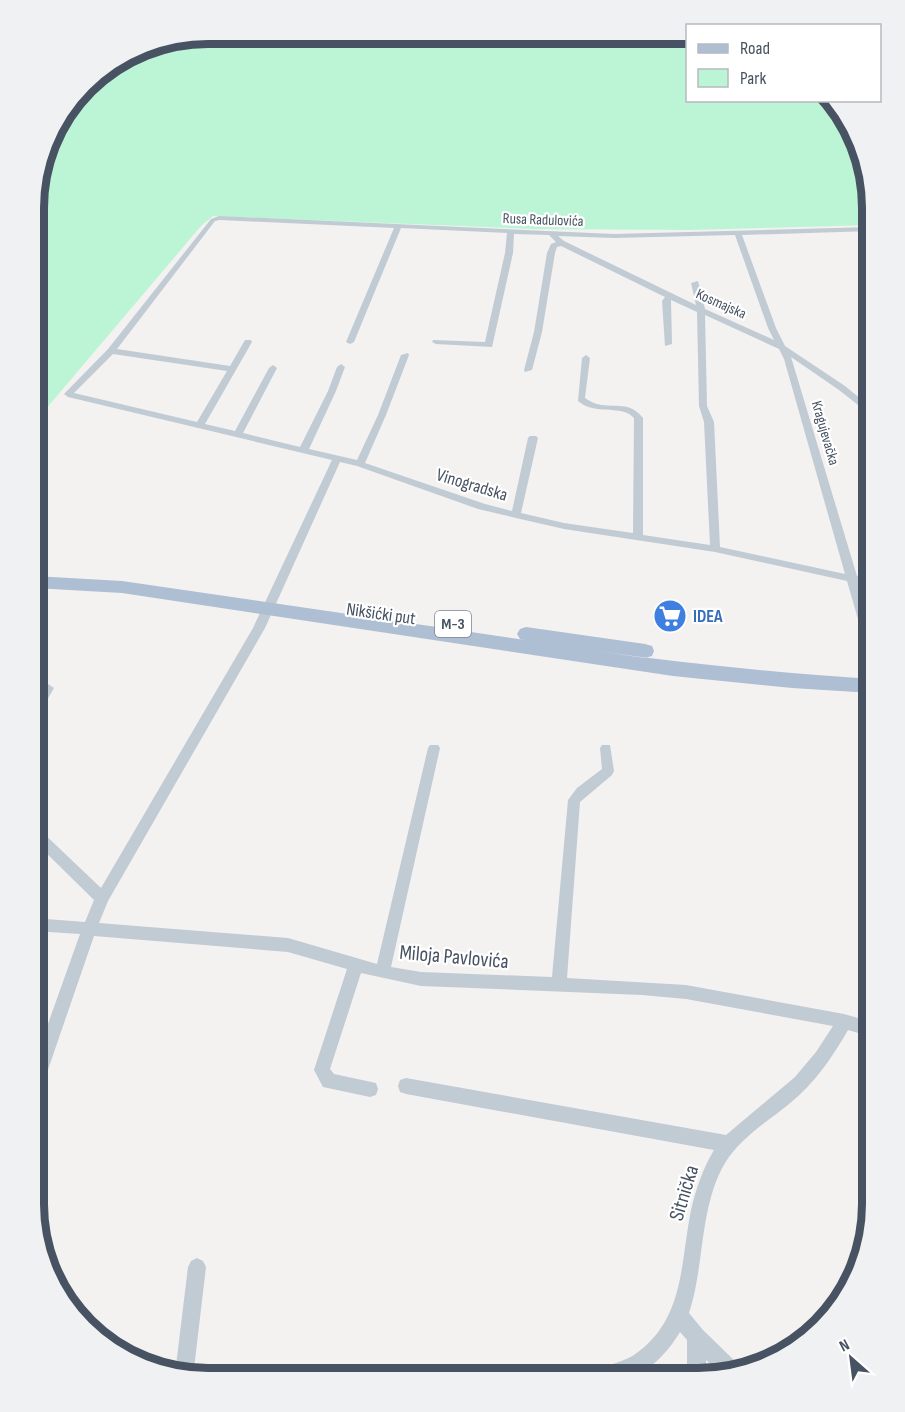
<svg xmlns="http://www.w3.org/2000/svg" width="905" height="1412" viewBox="0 0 905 1412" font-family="'Sofia Sans Condensed',sans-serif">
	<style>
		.green { fill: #bcf5d6 }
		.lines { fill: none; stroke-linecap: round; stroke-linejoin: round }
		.street { fill: #c1cbd4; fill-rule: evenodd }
		.primary { fill: #aebed3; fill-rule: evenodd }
		.labels { text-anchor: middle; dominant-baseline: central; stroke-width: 4.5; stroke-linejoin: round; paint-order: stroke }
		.far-street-label { font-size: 15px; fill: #475362; stroke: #fff }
		.shield { fill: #fff; stroke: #7e8791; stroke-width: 1.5 }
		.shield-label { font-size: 16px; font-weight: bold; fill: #475362 }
		.street-label { font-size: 18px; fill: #475362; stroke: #fff }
		.shop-label { font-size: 18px; font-weight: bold; fill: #366cbe; stroke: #fff; text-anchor: start }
		.near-street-label { font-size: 21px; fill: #475362; stroke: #fff }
		.rim { fill: none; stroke: #475362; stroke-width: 8 }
	</style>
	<rect width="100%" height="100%" fill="#f4f1f1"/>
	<path class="green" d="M207 33 687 34 688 100 828 101 859 140 872 207V225L691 230 532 229 213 216 201 226 34 423V185L51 130 92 76 141 46Z"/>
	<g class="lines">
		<path class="street" d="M219 216 614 234 872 227V231L742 235 776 328 785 346 845 386 872 408V416L839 390 791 357 857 576 872 579V587L859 584 872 627V651L866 647 847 581 715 552 564 529 516 518 478 509 357 466 340 462 265 628 108 901 99 923 288 938 377 964 428 748 430 745H438L440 748 391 967 421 972 552 977 568 800 577 788 602 769 600 748 602 745H610L614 771 612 775 580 802 567 978 686 985 844 1014 872 1022V1037L848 1030C832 1058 814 1084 789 1104 767 1122 740 1138 725 1163 699 1207 705 1265 689 1313L703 1330 739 1365 741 1370 721 1374 706 1360V1377L687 1379V1340L680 1332C668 1352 648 1375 622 1379 610 1380 596 1379 584 1379L586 1372C601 1366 620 1364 634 1355 685 1320 680 1264 691 1210 696 1189 703 1168 714 1150L406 1094 400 1092 398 1086 400 1080 406 1078 726 1135 795 1077 816 1052 833 1026 686 999 642 995 421 986 361 973 330 1069 334 1074 376 1083 378 1089 376 1095 370 1097 323 1087 314 1070 347 969 288 952 94 936 41 1090 39 1096 33 1098V1066L80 934 33 931V918L85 922 94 900 34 841V827L39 829 101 888 253 628 332 460 68 397 64 394 108 349 211 219ZM220 220 394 228 346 342 350 344 354 342 401 228 507 233 505 253 485 342 433 340 432 342 436 344 492 347 513 253 514 234 549 235 556 242 551 244 547 253 534 332 524 370 525 372 532 370 542 332 555 253 557 247 561 246 665 297 662 301 665 346 672 344 671 300 697 312 699 406 704 422 710 545 643 535V418C626 396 606 414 585 398L590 358 586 355 582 358 578 401C595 416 622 404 634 418L633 533 564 523 521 513 538 438 536 436H530L528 438 512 511 485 504 365 463 386 415 409 355 408 353 401 355 378 415 357 460 309 449 336 391 345 367 341 364 337 367 328 391 300 447 243 433 277 368 273 365 269 368 235 431 205 424 252 342 251 340H245L230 366 117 349 215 221ZM735 235 768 328 774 340 705 309 698 281 691 283 696 305 564 241 558 236 614 238ZM705 315 779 349 784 359 845 574 720 547 714 422 707 406ZM113 354 227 371 197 422 74 393Z
			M48 684 54 688 38 716 34 718V703L44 685Z
			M197 1258 203 1261 206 1267 193 1377 185 1378 175 1374 188 1267 191 1261Z"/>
		<path class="primary" d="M34 576 122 581 525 640 520 639 517 634 520 629 526 627 645 644 652 646 654 651 652 656 645 658 597 651C689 664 780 673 872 679V693L792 688 673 676 122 593 34 588Z"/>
	</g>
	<defs>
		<symbol id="supermarket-disc" viewBox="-11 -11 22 22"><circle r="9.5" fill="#3f7fe0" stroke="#fff"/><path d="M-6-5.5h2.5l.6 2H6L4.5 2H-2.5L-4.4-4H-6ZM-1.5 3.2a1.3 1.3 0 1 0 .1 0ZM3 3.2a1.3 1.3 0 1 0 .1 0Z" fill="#fff"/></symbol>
	</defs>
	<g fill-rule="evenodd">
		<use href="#supermarket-disc" x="651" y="597" width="38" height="38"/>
	</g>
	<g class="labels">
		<g class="far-street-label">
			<text transform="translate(543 220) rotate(2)">Rusa Radulovića</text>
			<text transform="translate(721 304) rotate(24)">Kosmajska</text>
			<text transform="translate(825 433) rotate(74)">Kragujevačka</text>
		</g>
		<rect class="shield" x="435" y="611" width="36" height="26" rx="4.5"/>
		<g class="shield-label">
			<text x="453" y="624">M-3</text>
		</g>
		<g class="street-label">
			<text transform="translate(472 485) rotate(17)">Vinogradska</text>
			<text transform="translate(381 614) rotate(8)">Nikšićki put</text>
		</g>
		<g class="shop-label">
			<text x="693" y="616">IDEA</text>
		</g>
		<g class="near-street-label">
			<text transform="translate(454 957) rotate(5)">Miloja Pavlovića</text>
			<text transform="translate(684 1193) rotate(-73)">Sitnička</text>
		</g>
	</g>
	<path d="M0 0H905V1412H0ZM208 44H698A164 164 0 0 1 862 208V1204A164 164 0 0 1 698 1368H208A164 164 0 0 1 44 1204V208A164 164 0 0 1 208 44Z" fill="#f0f1f2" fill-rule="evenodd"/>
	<path class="rim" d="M208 44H698A164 164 0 0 1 862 208V1204A164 164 0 0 1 698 1368H208A164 164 0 0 1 44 1204V208A164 164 0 0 1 208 44Z"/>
	<rect x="686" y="24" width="195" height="78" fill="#ffffff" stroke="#b5bac0" stroke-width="1.5"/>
	<rect x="698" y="44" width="30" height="9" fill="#aebed3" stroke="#b5bac0" stroke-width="1.5"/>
	<text x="740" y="54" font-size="18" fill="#475362">Road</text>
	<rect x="698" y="69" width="30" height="18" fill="#bcf5d6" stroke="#b5bac0" stroke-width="1.5"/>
	<text x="740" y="84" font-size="18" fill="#475362">Park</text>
	<g transform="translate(851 1358) rotate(332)" stroke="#ffffff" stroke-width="4.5" paint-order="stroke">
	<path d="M0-4.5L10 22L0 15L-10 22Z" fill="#475362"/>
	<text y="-9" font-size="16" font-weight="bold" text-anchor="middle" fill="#475362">N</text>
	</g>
</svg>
